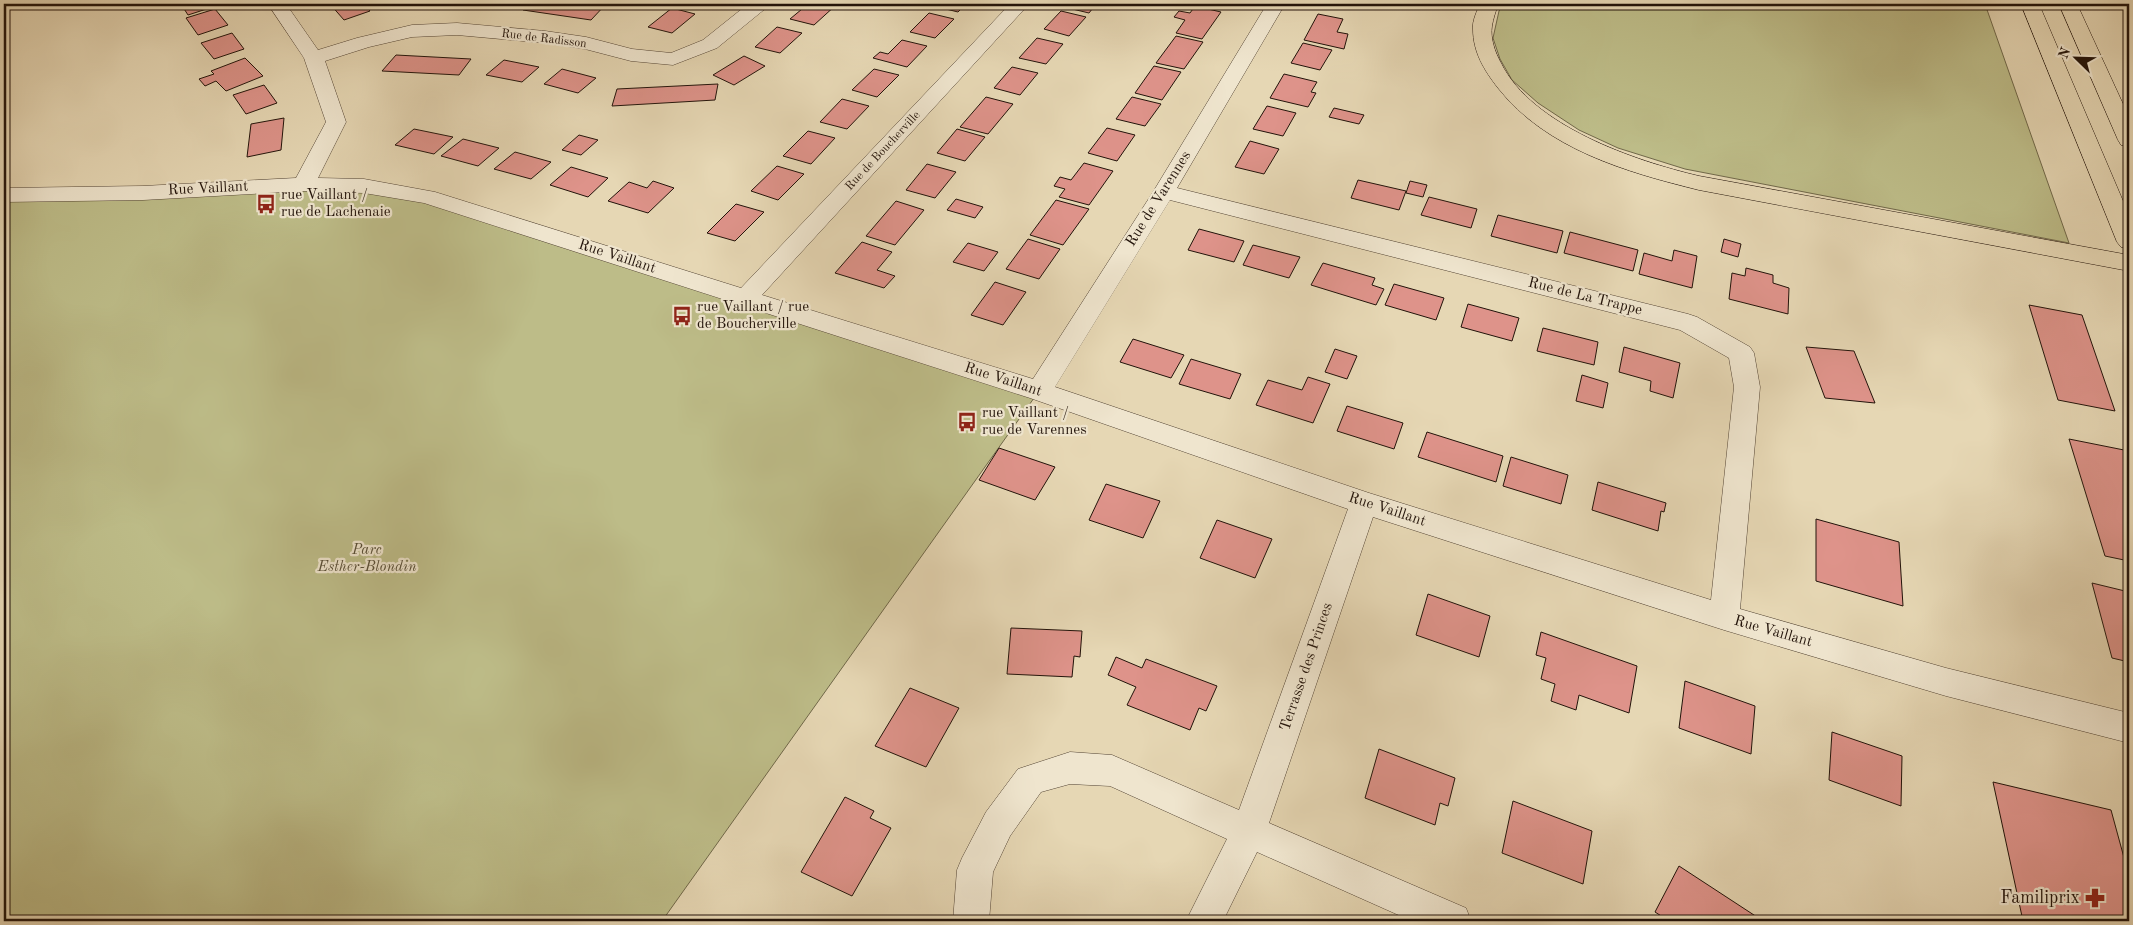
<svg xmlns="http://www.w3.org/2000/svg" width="2133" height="925" viewBox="0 0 2133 925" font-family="'Old Standard TT',serif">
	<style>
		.green { fill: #bdbc88; stroke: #706849 }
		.building { fill: #de938a; stroke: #22130a }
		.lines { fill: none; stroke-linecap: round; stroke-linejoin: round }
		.minor-casing { stroke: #534434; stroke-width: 1 }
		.major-casing { stroke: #22130a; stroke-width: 1 }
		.highway-casing { stroke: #22130a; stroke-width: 1 }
		.minor { fill: #efe5ce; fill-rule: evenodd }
		.major { fill: #e6d7b4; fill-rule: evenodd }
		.highway { fill: #e6d7b4; fill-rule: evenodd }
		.labels { text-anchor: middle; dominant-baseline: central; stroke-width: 4.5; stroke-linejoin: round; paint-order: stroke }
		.far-street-label { font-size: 12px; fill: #22130a; stroke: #efe5ce }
		.street-label { font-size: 15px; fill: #22130a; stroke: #efe5ce }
		.poi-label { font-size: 15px; fill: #22130a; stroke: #efe5ce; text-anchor: start }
		.park-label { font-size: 15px; font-style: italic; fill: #584e36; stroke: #efe5ce }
		.near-poi-label { font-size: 18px; fill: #22130a; stroke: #efe5ce; text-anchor: end }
	</style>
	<rect width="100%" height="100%" fill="#e6d7b4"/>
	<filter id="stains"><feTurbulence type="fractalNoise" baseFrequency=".004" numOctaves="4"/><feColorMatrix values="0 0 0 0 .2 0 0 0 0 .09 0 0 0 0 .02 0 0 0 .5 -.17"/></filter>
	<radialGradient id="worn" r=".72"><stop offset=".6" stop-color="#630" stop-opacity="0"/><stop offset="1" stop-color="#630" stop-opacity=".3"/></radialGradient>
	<path class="green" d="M1504 4H1985L2069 243 1685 169 1618 148 1579 130 1538 103 1512 80 1500 59 1493 38 1499 11Z
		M364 186 427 197 1039 391 662 921H4V197L45 193Z"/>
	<path class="building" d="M181 4H218L219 5 188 15Z
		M330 4H364L370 11 344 20Z
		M432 4H510L507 8Z
		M530 4H606L591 20 523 10Z
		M808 4H829L836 5 814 25 790 19Z
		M936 4H966L958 12 934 6Z
		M1066 4H1096L1089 13 1064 7Z
		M1319 4H1348L1346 9Z
		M1195 6 1221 12 1202 39 1176 33 1185 20 1174 17 1179 11 1190 13Z
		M672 8 695 14 672 33 648 27Z
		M215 9 228 25 198 35 186 18Z
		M1061 11 1086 17 1069 36 1044 29Z
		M929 13 954 19 935 38 910 32Z
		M1318 14 1343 19 1337 32 1348 34 1344 49 1304 40Z
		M777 27 802 33 780 53 755 47Z
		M232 33 244 49 214 59 201 43Z
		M1176 36 1203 42 1184 69 1156 63Z
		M1037 38 1063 44 1046 64 1019 58Z
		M902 40 927 46 907 67 873 58 880 52 888 54Z
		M1303 43 1332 50 1320 70 1291 63Z
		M396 55 471 59 459 75 382 71Z
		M744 56 765 66 734 85 713 75Z
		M245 58 263 76 226 91 216 81 205 86 199 79 214 74 211 71Z
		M504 60 539 67 522 82 486 75Z
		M1154 66 1181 72 1162 100 1135 93Z
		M1012 67 1038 73 1020 95 994 88Z
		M562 69 596 78 578 93 544 84Z
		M874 69 899 75 877 97 852 90Z
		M1284 74 1317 82 1311 92 1316 93 1308 107 1270 98Z
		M718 84 715 100 612 106 617 89Z
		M264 85 277 103 246 114 233 95Z
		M986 97 1013 104 988 134 960 127Z
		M1132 97 1161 104 1145 126 1116 119Z
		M842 99 869 106 847 129 820 122Z
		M1267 106 1296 113 1283 136 1253 129Z
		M1334 108 1364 115 1359 124 1329 117Z
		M284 118 281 150 247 157 251 124Z
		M1107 128 1135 135 1117 161 1088 153Z
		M414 129 453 137 434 154 395 145Z
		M957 129 985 137 965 161 937 153Z
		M808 131 835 138 811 164 783 156Z
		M579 135 598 140 581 155 562 150Z
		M463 139 499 148 478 166 441 156Z
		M1250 141 1279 149 1264 174 1235 167Z
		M515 152 551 162 531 179 494 169Z
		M1084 163 1113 171 1089 205 1059 197 1065 189 1054 186 1060 177 1071 180Z
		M927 164 956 172 935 198 906 190Z
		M777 166 804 174 778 200 751 191Z
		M571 167 608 178 588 197 550 185Z
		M1358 180 1406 191 1399 210 1351 198Z
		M653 181 674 188 648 213 608 201 629 182 647 188Z
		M1410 181 1427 185 1423 197 1406 193Z
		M1429 197 1477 209 1471 228 1421 215Z
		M956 199 983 207 975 218 947 210Z
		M1056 200 1089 209 1063 245 1030 235Z
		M896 201 924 210 895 245 866 236Z
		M736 204 764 212 735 241 707 233Z
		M1498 215 1563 231 1557 253 1491 236Z
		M1199 229 1244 241 1234 262 1188 250Z
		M1570 232 1638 250 1633 271 1564 253Z
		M1028 239 1060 249 1039 279 1006 269Z
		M1724 239 1741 244 1738 257 1721 252Z
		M862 242 892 252 877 270 895 276 884 288 835 273Z
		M968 243 998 252 984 271 953 262Z
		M1253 245 1300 257 1289 278 1243 265Z
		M1674 250 1697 256 1692 288 1639 274 1644 253 1672 261Z
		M1323 263 1375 278 1372 285 1384 289 1376 305 1311 285Z
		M1746 268 1773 275V283L1789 288 1788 314 1729 299 1732 273 1745 276Z
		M995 282 1026 292 1003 325 971 315Z
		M1394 284 1444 298 1436 320 1385 305Z
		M1468 304 1519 318 1512 341 1461 327Z
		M2029 305 2082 315 2115 411 2058 400Z
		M1543 328 1598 342 1594 365 1537 351Z
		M1133 339 1184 355 1171 378 1120 362Z
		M1624 347 1680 363 1673 398 1650 391 1651 381 1619 372Z
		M1806 347 1854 351 1875 403 1825 398Z
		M1335 349 1357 356 1347 379 1325 372Z
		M1191 359 1241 374 1230 399 1179 384Z
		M1582 375 1608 383 1603 408 1576 401Z
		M1308 377 1330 384 1313 423 1256 405 1268 380 1302 390Z
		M1347 406 1403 423 1394 449 1337 431Z
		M1427 432 1503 456 1496 482 1418 457Z
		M2069 439 2129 451V561L2105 556Z
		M999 448 1055 467 1035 500 979 480Z
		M1511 457 1568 475 1561 504 1503 486Z
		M1598 482 1666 503 1664 512 1661 511 1658 531 1592 510Z
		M1106 484 1160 501 1143 538 1089 520Z
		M1816 519 1899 542 1903 606 1816 581Z
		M1217 520 1272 539 1255 578 1200 558Z
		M2092 583 2129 592V662L2112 658Z
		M1428 594 1490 616 1479 657 1416 635Z
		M1011 628 1082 631 1080 657 1074 656 1072 677 1007 674Z
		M1541 632 1637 666 1629 713 1579 695 1576 710 1551 701 1555 684 1541 679 1546 658 1536 655Z
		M1116 657 1142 668 1146 659 1217 686 1206 711 1199 708 1190 730 1127 705 1136 687 1108 675Z
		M1685 681 1755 706 1751 754 1679 728Z
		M910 688 959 708 926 767 875 746Z
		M1832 732 1902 756 1901 806 1829 780Z
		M1379 749 1455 778 1448 806 1440 803 1435 825 1365 798Z
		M1993 782 2111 810 2129 876V921H2023Z
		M845 797 874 811 870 818 891 828 852 896 801 872Z
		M1513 801 1592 831 1583 884 1502 853Z
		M1679 866 1757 917 1756 921H1669L1655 912Z"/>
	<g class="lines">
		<defs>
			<path id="minor" d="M268 4H286L318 50 357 38 412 25 457 23 545 31 586 37 632 49 671 53 703 40 748 4H768L766 8 717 48 673 65 631 61 585 49 545 43 457 35 412 37 369 47 325 61 346 122 318 178 364 179 435 192 741 288 1010 4H1029L762 295 1033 379 1153 192 1267 4H1285L1177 188 1688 314 1697 317 1750 347 1754 353 1760 387 1740 609 1946 668 2129 713V743L1946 696 1724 630 1373 517 1269 823 1466 908 1471 921H1412L1257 852 1223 921H1186L1227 839 1110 786 1070 784 1041 792 1010 836 993 872 989 921H953L957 870 962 858 986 812 1018 769 1070 752 1112 755 1239 810 1348 509 1030 398 424 203 364 193 304 191 143 200 4 202V188L143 186 296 178 326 122 304 58ZM1170 200 1680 330 1729 358 1734 387 1711 600 1369 493 1055 387Z"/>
			<path id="major" d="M2021 4H2039L2129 215V249L2121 247 2117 242Z
				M2059 4H2077L2129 117V146L2121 145 2118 140Z"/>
			<path id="highway" d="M1480 4H1498C1496 11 1493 19 1492 26 1490 38 1495 52 1501 63 1532 126 1635 161 1699 176L2129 255V271L1699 190C1626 172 1546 149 1498 88 1484 70 1473 52 1473 29 1472 21 1477 11 1480 4Z"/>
		</defs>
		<use href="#minor" class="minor-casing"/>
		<use href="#major" class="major-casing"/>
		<use href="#highway" class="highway-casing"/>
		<use href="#minor" class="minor"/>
		<use href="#major" class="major"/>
		<use href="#highway" class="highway"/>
	</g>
	<defs>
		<symbol id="bus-bare" viewBox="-9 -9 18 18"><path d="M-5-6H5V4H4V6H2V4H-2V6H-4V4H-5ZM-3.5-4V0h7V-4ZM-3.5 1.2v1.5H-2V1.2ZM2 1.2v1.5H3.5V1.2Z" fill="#8f2418" stroke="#efe5ce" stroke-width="2.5" paint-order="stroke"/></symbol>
		<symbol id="pharmacy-bare" viewBox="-9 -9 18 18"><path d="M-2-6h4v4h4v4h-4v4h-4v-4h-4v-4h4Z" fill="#8f2418" stroke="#efe5ce" stroke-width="2.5" paint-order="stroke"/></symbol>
	</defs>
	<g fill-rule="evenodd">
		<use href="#bus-bare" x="252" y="190" width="28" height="28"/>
		<use href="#bus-bare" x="668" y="302" width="28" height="28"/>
		<use href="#bus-bare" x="953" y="408" width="28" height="28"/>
		<use href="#pharmacy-bare" x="2081" y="884" width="28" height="28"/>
	</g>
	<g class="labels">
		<g class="far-street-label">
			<text transform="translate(544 39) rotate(7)">Rue de Radisson</text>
			<text transform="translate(883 151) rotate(-47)">Rue de Boucherville</text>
		</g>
		<g class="street-label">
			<text transform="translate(208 189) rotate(-3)">Rue Vaillant</text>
			<text transform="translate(1159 199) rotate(-58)">Rue de Varennes</text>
			<text transform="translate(617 257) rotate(18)">Rue Vaillant</text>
			<text transform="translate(1585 297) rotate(14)">Rue de La Trappe</text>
			<text transform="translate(1003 380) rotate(18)">Rue Vaillant</text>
			<text transform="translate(1387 510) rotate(18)">Rue Vaillant</text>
			<text transform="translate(1773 632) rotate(16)">Rue Vaillant</text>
			<text transform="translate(1307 667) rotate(-71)">Terrasse des Princes</text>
		</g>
		<g class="poi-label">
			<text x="281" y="195">rue Vaillant /<tspan x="281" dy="17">rue de Lachenaie</tspan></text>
			<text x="697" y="307">rue Vaillant / rue<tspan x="697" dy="17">de Boucherville</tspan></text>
			<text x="982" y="413">rue Vaillant /<tspan x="982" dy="17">rue de Varennes</tspan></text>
		</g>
		<g class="park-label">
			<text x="367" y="550">Parc<tspan x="367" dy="17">Esther-Blondin</tspan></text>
		</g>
		<g class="near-poi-label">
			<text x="2080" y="898">Familiprix</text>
		</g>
	</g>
	<rect width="2133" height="925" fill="none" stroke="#e6d7b4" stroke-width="20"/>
	<rect x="5" y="5" width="2123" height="915" fill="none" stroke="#22130a" stroke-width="2.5"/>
	<rect x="10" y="10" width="2113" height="905" fill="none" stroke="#22130a"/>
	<g transform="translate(2076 58) rotate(293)" stroke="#efe5ce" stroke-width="4" paint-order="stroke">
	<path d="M0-4L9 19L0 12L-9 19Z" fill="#22130a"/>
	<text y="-8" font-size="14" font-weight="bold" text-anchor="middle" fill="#22130a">N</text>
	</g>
	<rect width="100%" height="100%" filter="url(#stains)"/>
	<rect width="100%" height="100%" fill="url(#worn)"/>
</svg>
